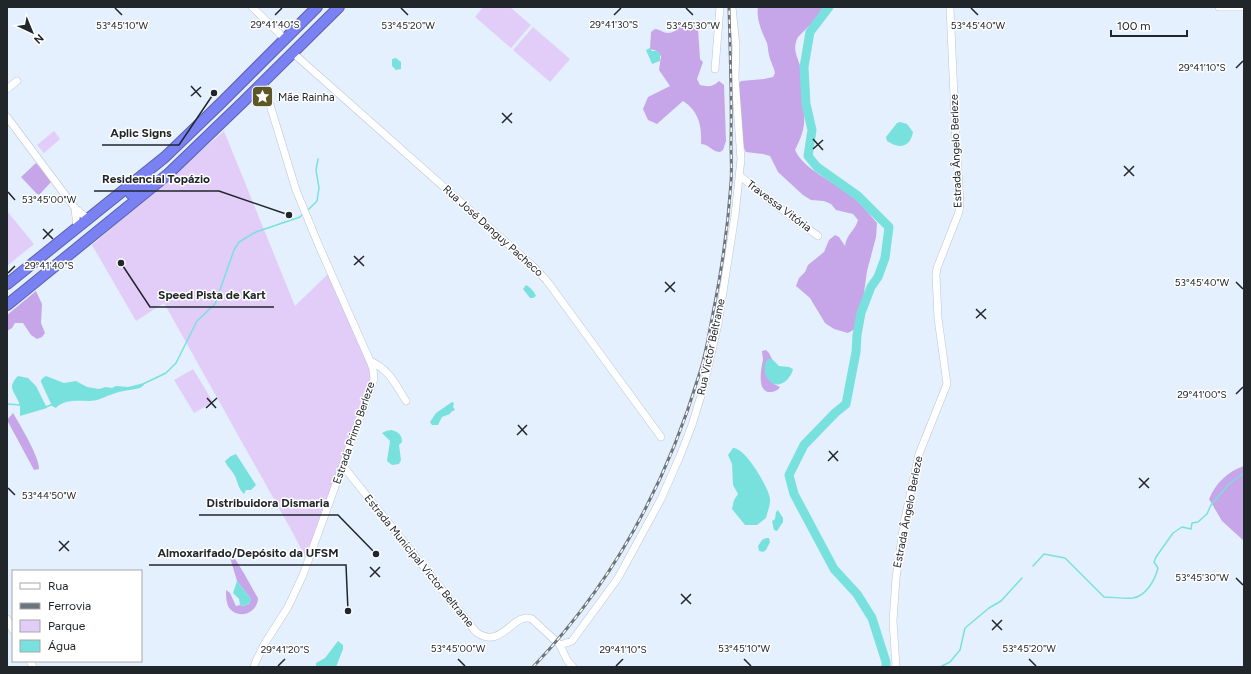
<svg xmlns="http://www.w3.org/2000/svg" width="1251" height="674" viewBox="0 0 1251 674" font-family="Figtree,sans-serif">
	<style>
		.green { fill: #e2cdf9 }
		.forest { fill: #c6a5e8 }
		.water { fill: #78e1dd }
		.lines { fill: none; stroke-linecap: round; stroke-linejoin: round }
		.stream { stroke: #78e1dd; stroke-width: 1.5 }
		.river { stroke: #78e1dd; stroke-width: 9 }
		.minor-casing { stroke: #bac6d2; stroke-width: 8 }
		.highway-casing { stroke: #5b61ac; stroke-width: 12 }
		.minor { stroke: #fff; stroke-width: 7 }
		.highway { stroke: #7a81f2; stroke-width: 10 }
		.rail-casing { stroke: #6c747c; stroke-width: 3 }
		.rail { stroke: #fff; stroke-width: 1.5; stroke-dasharray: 4.5; stroke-linecap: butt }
		.ticks { fill: none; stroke: #21262b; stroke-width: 1.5 }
		.labels { text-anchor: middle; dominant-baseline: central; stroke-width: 3; stroke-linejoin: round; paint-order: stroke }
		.poi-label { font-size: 11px; fill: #21262b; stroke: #fff; text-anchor: start }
		.street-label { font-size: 11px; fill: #21262b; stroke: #fff }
		.ticks-label { font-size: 10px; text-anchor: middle; fill: #21262b; stroke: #fff; stroke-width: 3; stroke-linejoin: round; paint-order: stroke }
		.leader { fill: none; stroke: #21262b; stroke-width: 1.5 }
		.callout-dot { fill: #21262b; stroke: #fff; stroke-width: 1.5 }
		.callout-label { font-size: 12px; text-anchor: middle; font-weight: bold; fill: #21262b; stroke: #fff; stroke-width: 3; stroke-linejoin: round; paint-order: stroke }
	</style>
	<rect width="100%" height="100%" fill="#e4f0fd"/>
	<path class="green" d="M483 7H510L531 25 511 48 475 17Z
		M533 27 570 59 550 82 513 50Z
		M54 131 60 139 44 153 37 145Z
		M224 131 295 306 329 273 370 367 372 377 306 559 294 535 164 303 136 321 92 245Z
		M7 211 34 244 7 266Z
		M193 369 213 402 194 413 174 380Z"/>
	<path class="forest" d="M758 7H823L816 19 798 37C791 51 799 58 801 70 803 83 805 111 804 124 803 133 799 142 795 150 804 170 835 182 851 196 861 203 869 214 877 223L876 237 867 271 864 293 855 329 848 333 834 329 825 323 810 298 796 286 799 278 805 272 808 265 824 252 829 240 835 235 839 237 845 246C847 233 855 231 858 220L853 214 836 210 831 204 824 201 811 200 803 195 778 172 770 156 763 154 746 152 743 146 738 84 741 81 764 79 773 77 775 73C774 67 770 61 769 55 768 51 768 47 767 43 762 32 756 19 758 7Z
		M692 22 698 28 700 59 703 62 697 79 700 85C708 87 713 87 719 81L724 85 726 141 723 150 720 152C710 151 711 145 701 144 702 127 699 111 683 101L657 124 648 120 643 109 648 97 670 86 659 70 661 56 657 51 650 49 651 32 655 29C660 29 663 33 668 33 674 33 678 28 682 25 685 23 689 23 692 22Z
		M36 163 50 179 51 182 39 195 36 193 21 177Z
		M36 291 42 304 41 323 45 333 42 337 37 339 31 335 23 323H15L12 328 7 331V315Z
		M766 350 769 353 772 359H768L774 384 780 387C778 390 776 391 772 392 756 394 761 369 763 360 763 357 762 354 762 351Z
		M13 413C19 423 40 458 39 469L34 470 7 420Z
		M1244 466V541L1222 521 1209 499C1216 483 1228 471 1244 466Z
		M229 554 232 555C242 568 249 583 258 598 258 612 240 620 230 609 226 604 226 596 226 590L230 593 236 606 240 605 243 606 249 604 251 599 237 581Z"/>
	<path class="water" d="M650 48 652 51H657L660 53V61L652 64 646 50Z
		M396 58 401 62V69L396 70 392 66V59Z
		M900 122 907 124 913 132C910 148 899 149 887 141L886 137 897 123Z
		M526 285C530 287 534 291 536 296L533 298H530L523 289Z
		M768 359H772L779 366 789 367 793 369C792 374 790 376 787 380 772 394 758 371 768 359Z
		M18 376 28 378 36 386 47 408 20 416C20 413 20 409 20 406 17 393 5 389 18 376Z
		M46 376 64 383 76 381 87 387 99 389 106 387 112 388 116 386 128 387 144 383V385L140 388C131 390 119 391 110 395 102 398 97 401 89 401 78 401 64 399 56 408L52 406 41 382V380L44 377Z
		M452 402 454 403 453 407 455 410 451 412 450 414 442 417 438 425H432L430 422 436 413Z
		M391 430C398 432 402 434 402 442L399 445 401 460 399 464 392 465 387 461 390 441 382 433 386 431Z
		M733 448C745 447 769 488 770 499 771 503 767 513 766 518L757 525H745L732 509 734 500 738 494 733 485 732 464 728 455Z
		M236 454 256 485 251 490H246L244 494C238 488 238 483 235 476 232 470 227 467 225 461L231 456Z
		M778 510 783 518V522L777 531 774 530 772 521 775 519 776 512Z
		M766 538H769L770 542 766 550 763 552 759 551 758 546 762 540Z
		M237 581 251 599C251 604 247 605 242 606L240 605 239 599 233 593Z
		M338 641 343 645V649L336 667H316V663L325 658Z"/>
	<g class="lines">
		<path class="stream" d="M308 210 317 201 319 188 316 170 318 159
			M143 384 166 373 176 363 197 321 215 304 234 250 239 242 256 232 300 217 303 214
			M7 404 20 405
			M46 407 53 404
			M1033 566 1044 554 1065 558 1104 597C1113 597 1124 599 1133 598 1146 596 1155 580 1158 568L1154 562 1156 557 1173 533 1182 527 1191 529 1192 523 1198 522 1207 514 1211 505 1228 485 1244 473
			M940 667 950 662 960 650 965 628 989 608 1001 601 1022 578"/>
		<path class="river" d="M829 7 810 32 804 67 806 104 812 130 808 156 817 167 858 196 889 227 885 258 878 277 871 287 861 313 857 335 856 352 846 404 835 413 804 445 789 475 794 494 834 569 857 594 872 618 886 662V667"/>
		<defs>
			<path id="minor" d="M252 7 285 39
				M1219 7H1244
				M293 53 535 268 547 281 661 437
				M715 69 720 7
				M7 89 17 81
				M7 117 75 208 88 219
				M740 176 777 206 818 236
				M75 208 77 228
				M370 361C389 369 396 385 406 401
				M343 466 476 632C502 651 513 611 532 619L560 645 567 660 573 667
				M7 619 13 630
				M560 645 572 641 618 578 661 499 680 456 692 425 703 389 718 324 735 215 741 159 735 78 736 46 732 7
				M30 661 33 667
				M254 667 256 661 265 643 288 607 303 575 374 379 373 369 370 361 319 246 296 190 263 82
				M896 667 893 621 896 578 904 523 919 454 947 384 938 318 936 275 937 268 959 212 960 203 956 142 950 7"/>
			<path id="highway" d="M131 194 147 181 148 177 146 173
				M7 284 165 157 221 103 317 7
				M7 305 167 175 244 101 339 7"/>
		</defs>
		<use href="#minor" class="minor-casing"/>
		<use href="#highway" class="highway-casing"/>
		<use href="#minor" class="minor"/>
		<use href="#highway" class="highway"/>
		<defs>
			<path id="rail" d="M533 667C612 584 666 485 699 375 706 355 709 333 713 313 722 269 728 226 731 182 732 169 731 156 731 143 732 97 730 52 729 7"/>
		</defs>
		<use href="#rail" class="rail-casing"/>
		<use href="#rail" class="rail"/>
	</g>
	<path class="ticks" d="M115 8 122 15M401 8 408 15M686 8 693 15M971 8 978 15M275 15 282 8M614 15 621 8M1236 68 1243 61M191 86 201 97M191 96 201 87M502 113 512 123M502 123 512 113M813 139 823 150M813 149 823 140M1124 166 1134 176M1124 176 1134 166M8 192 15 200M43 229 53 239M43 239 53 229M354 256 364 266M354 265 364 256M8 273 15 266M665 282 675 292M1236 282 1243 289M665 292 675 282M976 309 986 319M976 318 986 309M1236 394 1243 387M207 398 216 408M206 408 217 398M518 425 527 435M517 435 527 425M829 451 838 461M828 461 838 451M1139 478 1149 488M8 488 15 495M1139 488 1149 478M59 541 69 551M59 551 69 541M370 567 380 577M370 577 380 567M1236 578 1243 585M681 594 691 604M681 604 691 594M992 620 1002 630M992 630 1002 620M458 659 465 666M744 659 751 666M1029 659 1036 666M278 666 285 659M616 666 623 659"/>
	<defs>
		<symbol id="sight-square" viewBox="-11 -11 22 22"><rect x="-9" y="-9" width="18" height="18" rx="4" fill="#5c5825" stroke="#fff"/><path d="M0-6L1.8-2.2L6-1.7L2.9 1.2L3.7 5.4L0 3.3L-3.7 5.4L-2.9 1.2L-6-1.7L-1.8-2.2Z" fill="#fff"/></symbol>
	</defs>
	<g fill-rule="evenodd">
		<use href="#sight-square" x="250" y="84" width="25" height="25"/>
	</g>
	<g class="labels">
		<g class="poi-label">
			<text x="278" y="97">Mãe Rainha</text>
		</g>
		<g class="street-label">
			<text transform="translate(956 151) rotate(-92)">Estrada Ângelo Berleze</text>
			<text transform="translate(779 206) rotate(37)">Travessa Vitória</text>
			<text transform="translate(493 231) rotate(42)">Rua José Danguy Pacheco</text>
			<text transform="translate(711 347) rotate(-78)">Rua Victor Beltrame</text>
			<text transform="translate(354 433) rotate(-71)">Estrada Primo Berleze</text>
			<text transform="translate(908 512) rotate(-79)">Estrada Ângelo Berleze</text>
			<text transform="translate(419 561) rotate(51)">Estrada Municipal Victor Beltrame</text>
		</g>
	</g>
	<g class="ticks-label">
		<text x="275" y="28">29°41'40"S</text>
		<text x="614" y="28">29°41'30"S</text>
		<text x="122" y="29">53°45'10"W</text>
		<text x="408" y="29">53°45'20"W</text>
		<text x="693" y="29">53°45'30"W</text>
		<text x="978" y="29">53°45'40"W</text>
		<text x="1202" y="71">29°41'10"S</text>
		<text x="49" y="203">53°45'00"W</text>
		<text x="49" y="269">29°41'40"S</text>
		<text x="1202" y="286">53°45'40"W</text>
		<text x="1202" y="398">29°41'00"S</text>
		<text x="49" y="499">53°44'50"W</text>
		<text x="1202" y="581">53°45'30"W</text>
		<text x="458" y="652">53°45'00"W</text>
		<text x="744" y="652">53°45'10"W</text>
		<text x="1029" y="652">53°45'20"W</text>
		<text x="285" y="653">29°41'20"S</text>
		<text x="623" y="653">29°41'10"S</text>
	</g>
	<path class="leader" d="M214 93L179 145H102M289 215L219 191H94M121 263L150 307H274M376 554L338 515H199M348 611L346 565H149"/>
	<g class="callout-dot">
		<circle cx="214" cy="93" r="4"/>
		<circle cx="289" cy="215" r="4"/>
		<circle cx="121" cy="263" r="4"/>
		<circle cx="376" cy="554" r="4"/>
		<circle cx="348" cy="611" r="4"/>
	</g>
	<g class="callout-label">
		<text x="141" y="137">Aplic Signs</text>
		<text x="156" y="183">Residencial Topázio</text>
		<text x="212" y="299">Speed Pista de Kart</text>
		<text x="268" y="507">Distribuidora Dismaria</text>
		<text x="248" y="557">Almoxarifado/Depósito da UFSM</text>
	</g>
	<rect width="1251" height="674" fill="none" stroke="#21262b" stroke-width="16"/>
	<rect x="12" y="570" width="130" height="92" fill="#ffffff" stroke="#a6a8aa"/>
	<rect x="20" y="583" width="20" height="6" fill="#ffffff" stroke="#a6a8aa"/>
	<text x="48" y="590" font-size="12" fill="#21262b">Rua</text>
	<rect x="20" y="603" width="20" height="6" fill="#6c747c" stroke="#a6a8aa"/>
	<text x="48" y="610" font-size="12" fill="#21262b">Ferrovia</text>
	<rect x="20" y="620" width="20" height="12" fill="#e2cdf9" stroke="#a6a8aa"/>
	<text x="48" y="630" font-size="12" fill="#21262b">Parque</text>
	<rect x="20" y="640" width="20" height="12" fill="#78e1dd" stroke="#a6a8aa"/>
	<text x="48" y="650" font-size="12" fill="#21262b">Água</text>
	<g transform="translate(32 32) rotate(136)" stroke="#ffffff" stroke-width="3" paint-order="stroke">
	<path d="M0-3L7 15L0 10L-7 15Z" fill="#21262b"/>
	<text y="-6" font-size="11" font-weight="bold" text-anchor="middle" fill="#21262b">N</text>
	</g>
	<path d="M1111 30v6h76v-6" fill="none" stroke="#21262b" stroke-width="2"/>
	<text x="1117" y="30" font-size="12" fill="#21262b" stroke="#ffffff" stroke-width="3" paint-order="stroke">100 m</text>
</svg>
